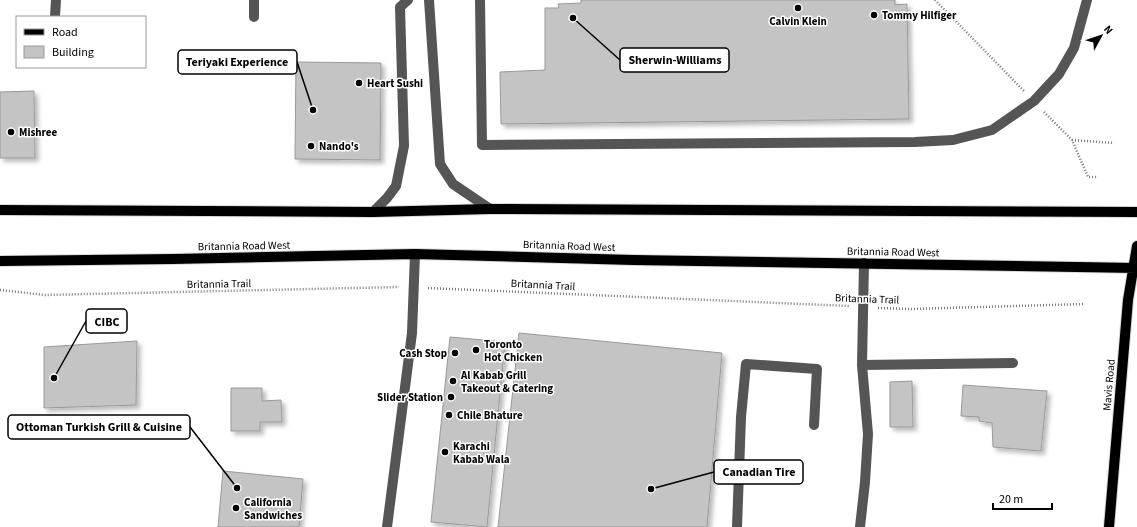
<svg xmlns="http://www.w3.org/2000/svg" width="1137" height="527" viewBox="0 0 1137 527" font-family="'Source Sans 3',sans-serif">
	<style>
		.building { fill: #c4c4c4; stroke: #999; filter: url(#shadow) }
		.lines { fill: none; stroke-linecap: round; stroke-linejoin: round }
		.major-casing { stroke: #dbdbdb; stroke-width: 12 }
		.path { stroke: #777; stroke-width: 2.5; stroke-dasharray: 1 2; stroke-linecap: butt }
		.minor { stroke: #555; stroke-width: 10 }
		.major { stroke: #000; stroke-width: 10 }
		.poi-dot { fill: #000; stroke: #fff; stroke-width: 1.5 }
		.labels { text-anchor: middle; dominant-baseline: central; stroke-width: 3; stroke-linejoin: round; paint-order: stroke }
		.poi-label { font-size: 11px; font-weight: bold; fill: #000; stroke: #fff; text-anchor: start }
		.street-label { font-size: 11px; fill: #000; stroke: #fff }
		.leader { fill: none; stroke: #000; stroke-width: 1.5 }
		.callout-dot { fill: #000; stroke: #fff; stroke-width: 1.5 }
		.callout { fill: #fff; stroke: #000; stroke-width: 1.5 }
		.callout-label { font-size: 12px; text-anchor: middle; font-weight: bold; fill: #000 }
	</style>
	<defs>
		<filter id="shadow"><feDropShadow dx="3.5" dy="3.5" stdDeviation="2" flood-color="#0004"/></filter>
	</defs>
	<rect width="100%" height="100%" fill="#fff"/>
	<path class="building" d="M581 0H895V5L907 4 909 119 501 124 500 72 545 70V8H559L558 4 581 3Z
		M296 62 381 63 380 160 295 159Z
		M34 91 35 158H0V92Z
		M519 333 722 353 707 527H498Z
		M450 337 505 342 487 527 431 522Z
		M137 341 136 405 44 408V347Z
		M912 381 913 427H890V382Z
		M963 385 1047 391 1041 451 993 447 992 423 979 421V417L961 416Z
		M231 388H262V401L281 400 282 422H260V431H231Z
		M223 471 303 479 299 527H218Z"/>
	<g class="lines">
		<defs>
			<path id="major" d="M0 210 373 212 490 209 1137 212
				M0 261 173 259 415 254 633 260 1137 268
				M1109 527 1128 300 1137 246"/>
		</defs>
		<use href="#major" class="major-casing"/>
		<path class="path" d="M935 0 1024 91
			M1044 112 1072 140 1088 177H1098
			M1072 140 1114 143
			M428 288 849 306
			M0 290 45 295 399 287
			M878 308 911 309 1085 304"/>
		<path class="minor" d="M429 0 440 164 453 184 490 209
			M480 0 482 145 915 142 953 140 992 130 1034 101 1059 74 1074 48 1087 0
			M55 16 56 0
			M254 17V0
			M373 212 387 198 396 186 404 146 400 7 408 0
			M862 365 1013 363
			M387 527 412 333 415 254
			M737 527 741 417 746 364 817 369 814 425
			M860 527 865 482 868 434 862 365 864 263"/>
		<use href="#major" class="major"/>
	</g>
	<g class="poi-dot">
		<circle cx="798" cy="8" r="4"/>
		<circle cx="874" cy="15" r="4"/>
		<circle cx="359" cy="83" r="4"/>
		<circle cx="11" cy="132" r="4"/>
		<circle cx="311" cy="146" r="4"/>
		<circle cx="476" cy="350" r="4"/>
		<circle cx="455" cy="353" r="4"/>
		<circle cx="453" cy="381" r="4"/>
		<circle cx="451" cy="397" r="4"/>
		<circle cx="449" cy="415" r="4"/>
		<circle cx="445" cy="452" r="4"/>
		<circle cx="236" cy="508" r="4"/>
	</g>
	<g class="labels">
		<g class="poi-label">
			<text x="882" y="15">Tommy Hilfiger</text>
			<text x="798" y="21" text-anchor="middle">Calvin Klein</text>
			<text x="367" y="83">Heart Sushi</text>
			<text x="19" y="132">Mishree</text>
			<text x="319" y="146">Nando's</text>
			<text x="484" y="344">Toronto<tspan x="484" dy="13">Hot Chicken</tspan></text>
			<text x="447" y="353" text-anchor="end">Cash Stop</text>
			<text x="461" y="375">Al Kabab Grill<tspan x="461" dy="13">Takeout &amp; Catering</tspan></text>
			<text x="443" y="397" text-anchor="end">Slider Station</text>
			<text x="457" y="415">Chile Bhature</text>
			<text x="453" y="446">Karachi<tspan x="453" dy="13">Kabab Wala</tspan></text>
			<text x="244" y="502">California<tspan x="244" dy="13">Sandwiches</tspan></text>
		</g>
		<g class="street-label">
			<text transform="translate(244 246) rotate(-1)">Britannia Road West</text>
			<text transform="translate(569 246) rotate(2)">Britannia Road West</text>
			<text transform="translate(893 252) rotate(1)">Britannia Road West</text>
			<text transform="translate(219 284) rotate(-1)">Britannia Trail</text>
			<text transform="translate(543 285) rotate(3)">Britannia Trail</text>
			<text transform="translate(867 299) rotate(2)">Britannia Trail</text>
			<text transform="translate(1109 385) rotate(-85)">Mavis Road</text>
		</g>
	</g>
	<path class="leader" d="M573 18L620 60M313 110L297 62M54 378L86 321M237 488L190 427M651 489L714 472"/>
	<g class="callout-dot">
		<circle cx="573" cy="18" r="4"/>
		<circle cx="313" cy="110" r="4"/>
		<circle cx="54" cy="378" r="4"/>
		<circle cx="237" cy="488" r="4"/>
		<circle cx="651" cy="489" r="4"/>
	</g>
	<g class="callout">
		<rect x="620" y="48" width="109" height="24" rx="4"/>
		<rect x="178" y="50" width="119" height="24" rx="4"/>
		<rect x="86" y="309" width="41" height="24" rx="4"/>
		<rect x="8" y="415" width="182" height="24" rx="4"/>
		<rect x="714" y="460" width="89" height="24" rx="4"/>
	</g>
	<g class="callout-label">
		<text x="675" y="64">Sherwin-Williams</text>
		<text x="237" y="66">Teriyaki Experience</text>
		<text x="107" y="326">CIBC</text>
		<text x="99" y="431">Ottoman Turkish Grill &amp; Cuisine</text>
		<text x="759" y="476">Canadian Tire</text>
	</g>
	<rect x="16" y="16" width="130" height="52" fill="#ffffff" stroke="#999999"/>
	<rect x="24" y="29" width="20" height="6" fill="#000000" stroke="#999999"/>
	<text x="52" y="36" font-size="12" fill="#000000">Road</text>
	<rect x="24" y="46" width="20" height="12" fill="#c4c4c4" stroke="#999999"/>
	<text x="52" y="56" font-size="12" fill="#000000">Building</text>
	<g transform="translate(1101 36) rotate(50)" stroke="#ffffff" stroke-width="3" paint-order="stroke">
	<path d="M0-3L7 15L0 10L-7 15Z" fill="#000000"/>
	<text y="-6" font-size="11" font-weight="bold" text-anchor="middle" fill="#000000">N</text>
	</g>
	<path d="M993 503v6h59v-6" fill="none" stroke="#000000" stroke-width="2"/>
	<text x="999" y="503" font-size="12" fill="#000000" stroke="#ffffff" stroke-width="3" paint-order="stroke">20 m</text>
</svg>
